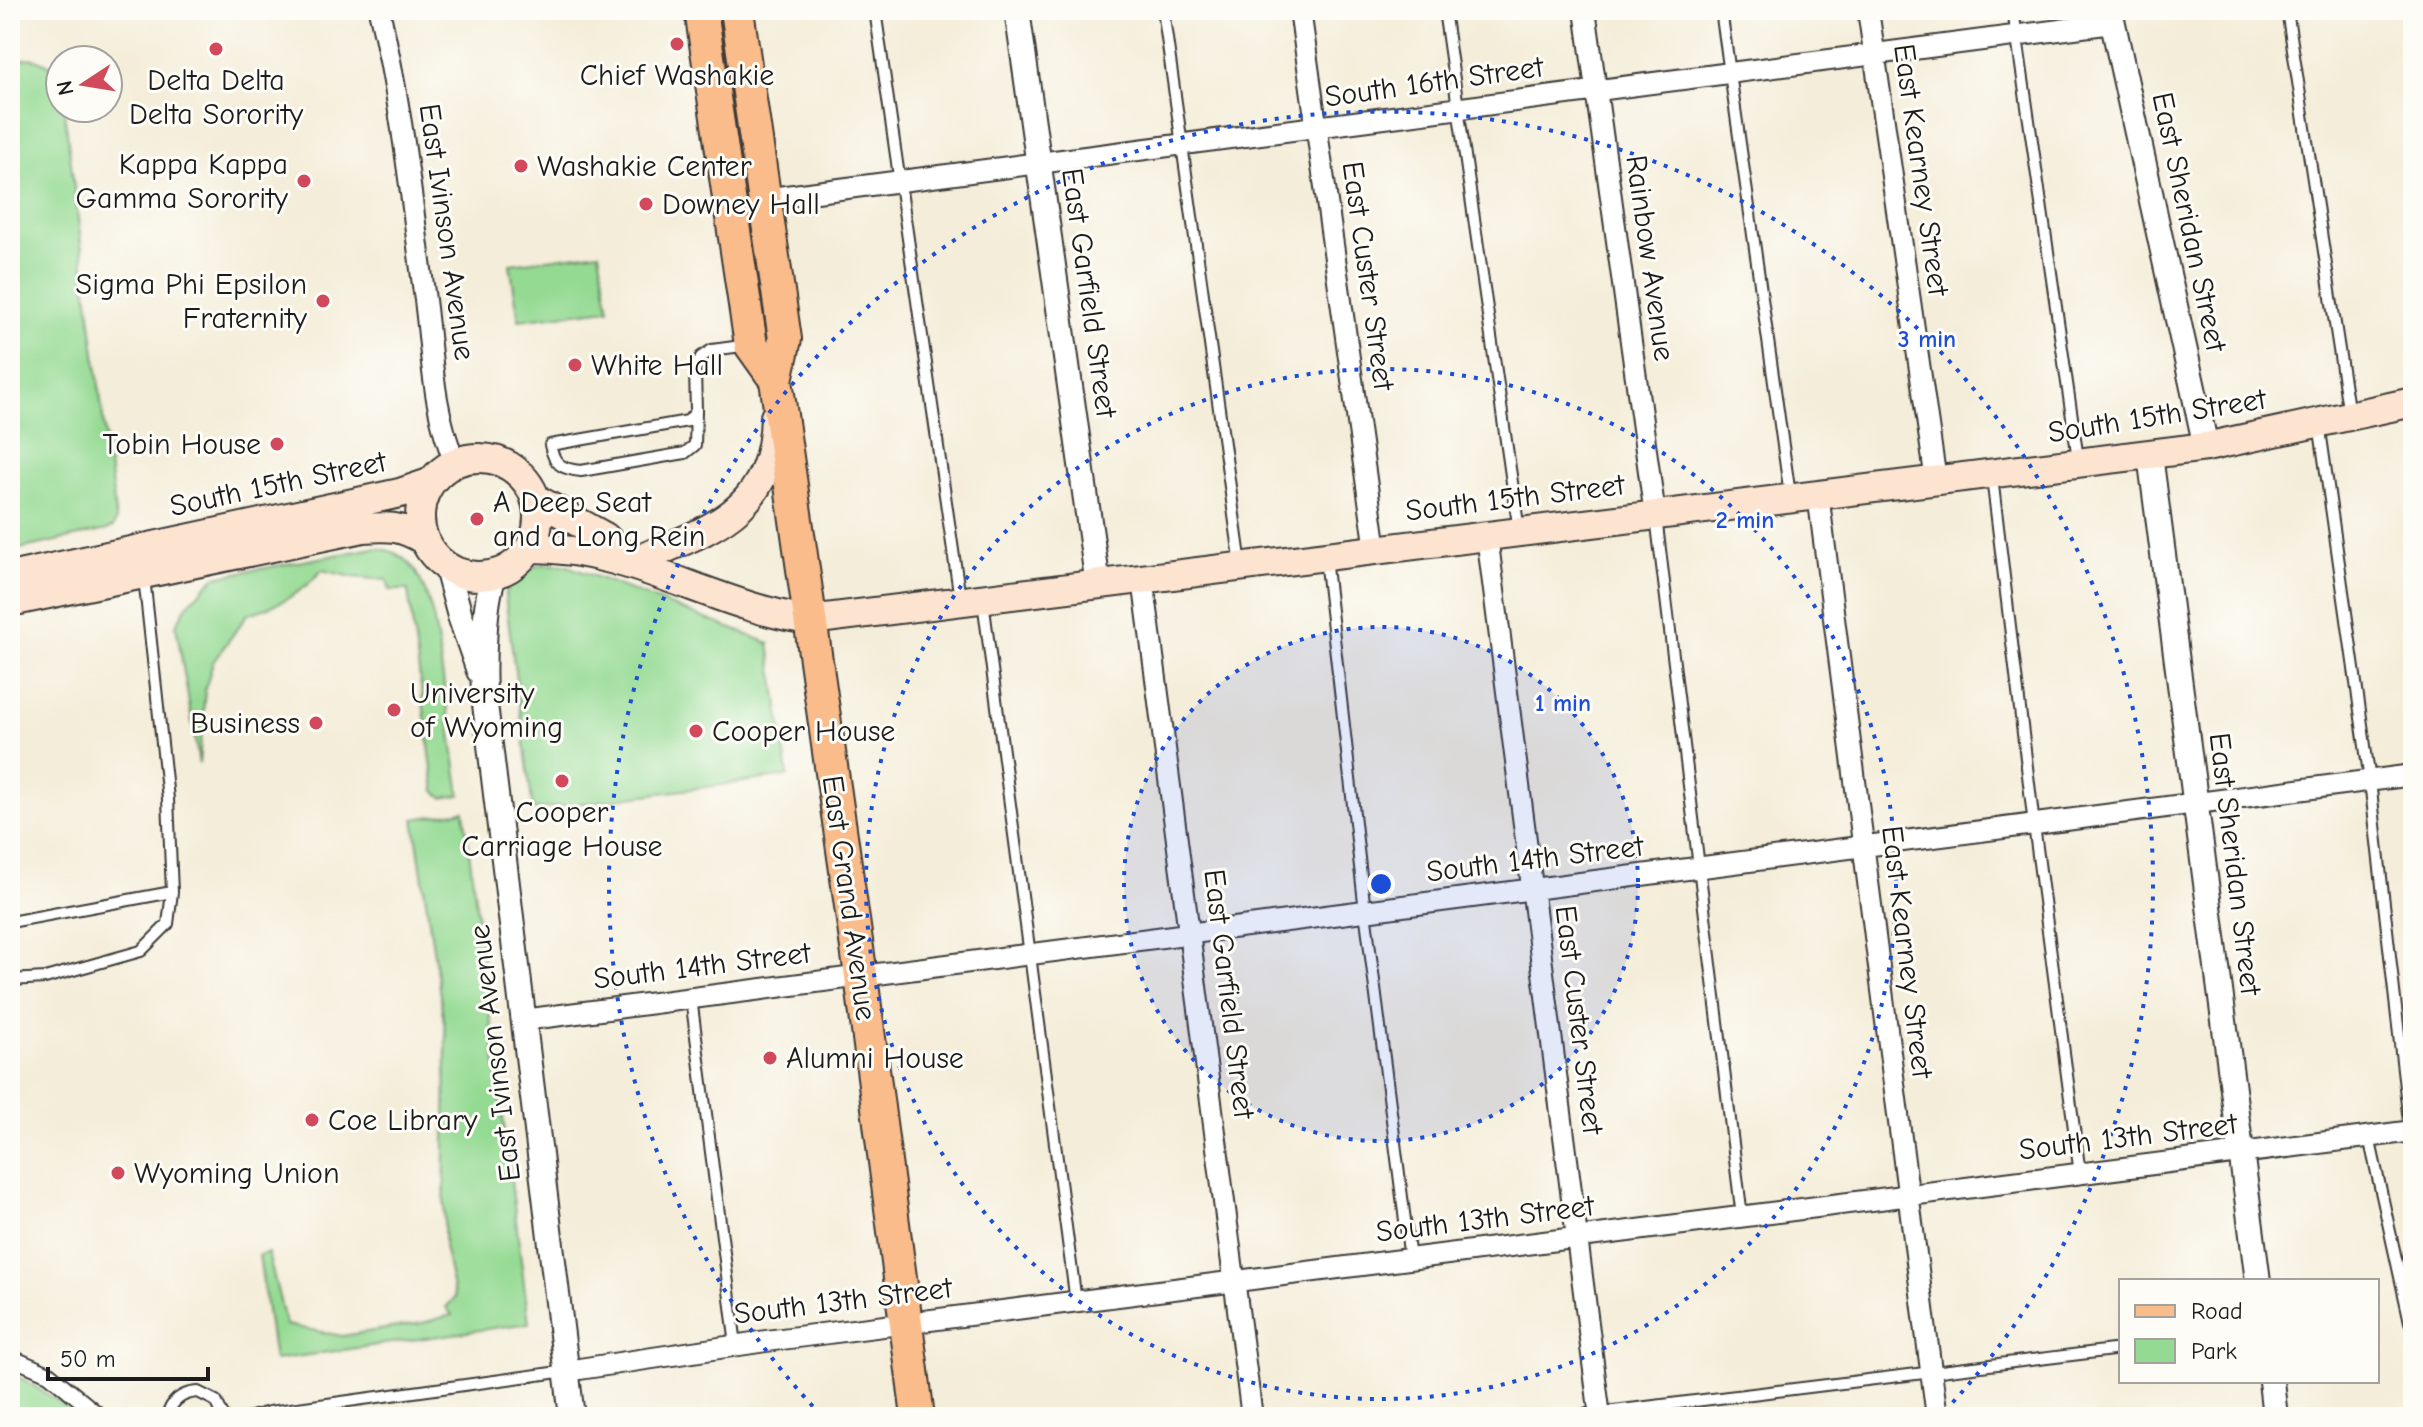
<svg xmlns="http://www.w3.org/2000/svg" width="2423" height="1427" viewBox="0 0 2423 1427" font-family="'Comic Neue',sans-serif">
	<style>
		.green { fill: #94da93; stroke: #587b58; stroke-width: 2 }
		.lines { fill: none; stroke-linecap: round; stroke-linejoin: round }
		.service-casing { stroke: #3c3b38; stroke-width: 14 }
		.pedestrian-casing { stroke: #3c3b38; stroke-width: 18 }
		.minor-casing { stroke: #3c3b38; stroke-width: 24 }
		.tertiary-casing { stroke: #3c3b38; stroke-width: 28 }
		.secondary-casing { stroke: #3c3b38; stroke-width: 32 }
		.primary-casing { stroke: #3c3b38; stroke-width: 36 }
		.service { stroke: #fff; stroke-width: 10 }
		.pedestrian { stroke: #fff; stroke-width: 14 }
		.minor { stroke: #fff; stroke-width: 20 }
		.tertiary { stroke: #fff; stroke-width: 24 }
		.secondary { stroke: #fde4d1; stroke-width: 28 }
		.primary { stroke: #fabc8b; stroke-width: 32 }
		.ring { fill: none; stroke: #1d4ed8; stroke-width: 4; stroke-dasharray: 4 8 }
		.poi-dot { fill: #d1495b; stroke: #fdfcf7; stroke-width: 3 }
		.labels { text-anchor: middle; dominant-baseline: central; stroke-width: 6; stroke-linejoin: round; paint-order: stroke }
		.poi-label { font-size: 30px; fill: #1c1c1c; stroke: #fdfcf7; text-anchor: start }
		.street-label { font-size: 30px; fill: #1c1c1c; stroke: #fdfcf7 }
		.centre { fill: #1d4ed8; stroke: #fdfcf7; stroke-width: 4 }
		.ring-label { font-size: 24px; text-anchor: middle; font-weight: bold; fill: #1d4ed8; stroke: #fdfcf7; stroke-width: 6; stroke-linejoin: round; paint-order: stroke }
	</style>
	<rect width="100%" height="100%" fill="#fdfcf7"/>
	<filter id="ink" filterUnits="userSpaceOnUse"><feTurbulence type="fractalNoise" baseFrequency=".0125" numOctaves="2"/><feDisplacementMap in="SourceGraphic" scale="16" xChannelSelector="R" yChannelSelector="G"/><feConvolveMatrix kernelMatrix="1 2 1 2 8 2 1 2 1" color-interpolation-filters="sRGB"/></filter>
	<filter id="wash" filterUnits="userSpaceOnUse"><feTurbulence type="fractalNoise" baseFrequency=".006" numOctaves="4" result="noise"/><feDisplacementMap in="SourceGraphic" scale="32" xChannelSelector="R" yChannelSelector="G"/><feGaussianBlur stdDeviation="1.8" result="paint"/><feColorMatrix in="noise" values="0 0 0 0 0 0 0 0 0 0 0 0 0 0 0 0 0 1.4 0 .05"/><feComposite in="paint" operator="in"/></filter>
	<g filter="url(#wash)">
		<rect width="100%" height="100%" fill="#f4edd9"/>
		<path class="green" d="M30 58C65 67 60 75 60 108H64L116 520 113 527 107 530 10 551V61Z
			M599 252 609 309 519 320 510 264Z
			M374 548C392 549 405 556 415 571 435 603 437 642 443 678 449 717 454 756 460 795L443 798 435 791 408 590H390L387 580 353 577 322 570C301 594 278 606 248 614L213 662 205 690 199 764 176 625 187 605 215 577Z
			M546 564 565 565 769 643 788 776 533 810 505 595C513 573 524 568 546 564Z
			M464 811 529 1323 274 1360 259 1255 268 1253 286 1325 342 1336 422 1323 452 1315 446 1307 455 1298 444 1246 446 1036 414 819Z
			M10 1371 61 1403 73 1417H10Z"/>
	</g>
	<g filter="url(#ink)">
		<g class="lines">
			<defs>
				<path id="service" d="M875 10 960 599
					M1163 10 1241 565
					M1444 10 1519 531
					M1721 10 1790 495
					M2013 10 2078 459
					M2287 10 2349 415
					M696 411 695 445 685 453 581 471C562 469 554 465 550 445L688 421 696 411 695 370 701 357 712 350 749 345
					M2319 423 2370 781 2410 1131
					M1992 477 2034 825 2080 1174
					M1656 517 1742 1217
					M1325 558 1365 911 1410 1259
					M983 601 1076 1302
					M10 922 172 892
					M10 980 45 978 141 951 168 924 172 892 168 799 144 577
					M691 998 736 1345
					M2369 1137 2410 1322 2413 1326
					M167 1417C171 1401 182 1393 198 1392L216 1401 224 1417
					M251 1417 269 1412 566 1371
					M1564 1417 2121 1349"/>
				<path id="pedestrian" d="M10 1357 49 1374 101 1417"/>
				<path id="minor" d="M379 10C402 105 412 204 425 300 432 354 433 412 455 462
					M1300 10 1376 550
					M1585 10 1655 515
					M1868 10 1936 481
					M763 199 2113 23
					M1818 494 1937 1417
					M1487 536 1600 1417
					M1143 579 1252 1417
					M523 1020 2413 775
					M566 1371 766 1341 2413 1131"/>
				<path id="tertiary" d="M1017 10 1098 585
					M2110 10 2206 447
					M2150 455 2258 1281
					M447 568 460 616 479 671
					M495 575C483 598 482 676 485 704L572 1417
					M2271 1381 2275 1417"/>
				<path id="secondary" d="M420 517a59 59 0 1 1 118 0a59 59 0 1 1-118 0Z
					M536 499 605 537 631 563
					M530 548C631 547 714 607 810 620L2206 447 2413 402
					M631 563C708 529 772 516 775 417
					M10 577 400 493 429 483
					M10 602 363 528C390 526 401 526 424 540"/>
				<path id="primary" d="M701 10 751 345 776 380
					M737 10 785 339 776 380 861 976 918 1417"/>
			</defs>
			<use href="#service" class="service-casing"/>
			<use href="#pedestrian" class="pedestrian-casing"/>
			<use href="#minor" class="minor-casing"/>
			<use href="#tertiary" class="tertiary-casing"/>
			<use href="#secondary" class="secondary-casing"/>
			<use href="#primary" class="primary-casing"/>
			<use href="#service" class="service"/>
			<use href="#pedestrian" class="pedestrian"/>
			<use href="#minor" class="minor"/>
			<use href="#tertiary" class="tertiary"/>
			<use href="#secondary" class="secondary"/>
			<use href="#primary" class="primary"/>
		</g>
	</g>
	<circle cx="1381" cy="884" r="257" fill="#1d4ed8" fill-opacity=".12"/>
	<g class="ring">
		<circle cx="1381" cy="884" r="257"/>
		<circle cx="1381" cy="884" r="515"/>
		<path d="M821 1415A772 772 0 1 1 1941 1415"/>
	</g>
	<g class="poi-dot">
		<circle cx="677" cy="44" r="8"/>
		<circle cx="216" cy="49" r="8"/>
		<circle cx="521" cy="166" r="8"/>
		<circle cx="304" cy="181" r="8"/>
		<circle cx="646" cy="204" r="8"/>
		<circle cx="323" cy="301" r="8"/>
		<circle cx="575" cy="365" r="8"/>
		<circle cx="277" cy="444" r="8"/>
		<circle cx="477" cy="519" r="8"/>
		<circle cx="394" cy="710" r="8"/>
		<circle cx="316" cy="723" r="8"/>
		<circle cx="696" cy="731" r="8"/>
		<circle cx="562" cy="781" r="8"/>
		<circle cx="770" cy="1058" r="8"/>
		<circle cx="312" cy="1120" r="8"/>
		<circle cx="118" cy="1173" r="8"/>
	</g>
	<g class="labels">
		<g class="poi-label">
			<text x="677" y="75" text-anchor="middle">Chief Washakie</text>
			<text x="216" y="80" text-anchor="middle">Delta Delta<tspan x="216" dy="34">Delta Sorority</tspan></text>
			<text x="288" y="164" text-anchor="end">Kappa Kappa<tspan x="288" dy="34">Gamma Sorority</tspan></text>
			<text x="537" y="166">Washakie Center</text>
			<text x="662" y="204">Downey Hall</text>
			<text x="307" y="284" text-anchor="end">Sigma Phi Epsilon<tspan x="307" dy="34">Fraternity</tspan></text>
			<text x="591" y="365">White Hall</text>
			<text x="261" y="444" text-anchor="end">Tobin House</text>
			<text x="493" y="502">A Deep Seat<tspan x="493" dy="34">and a Long Rein</tspan></text>
			<text x="410" y="693">University<tspan x="410" dy="34">of Wyoming</tspan></text>
			<text x="300" y="723" text-anchor="end">Business</text>
			<text x="712" y="731">Cooper House</text>
			<text x="562" y="812" text-anchor="middle">Cooper<tspan x="562" dy="34">Carriage House</tspan></text>
			<text x="786" y="1058">Alumni House</text>
			<text x="328" y="1120">Coe Library</text>
			<text x="134" y="1173">Wyoming Union</text>
		</g>
		<g class="street-label">
			<text transform="translate(1434 82) rotate(-8)">South 16th Street</text>
			<text transform="translate(1921 170) rotate(82)">East Kearney Street</text>
			<text transform="translate(2189 222) rotate(78)">East Sheridan Street</text>
			<text transform="translate(447 232) rotate(82)">East Ivinson Avenue</text>
			<text transform="translate(1650 258) rotate(82)">Rainbow Avenue</text>
			<text transform="translate(1368 276) rotate(82)">East Custer Street</text>
			<text transform="translate(1089 293) rotate(82)">East Garfield Street</text>
			<text transform="translate(2157 416) rotate(-9)">South 15th Street</text>
			<text transform="translate(278 484) rotate(-12)">South 15th Street</text>
			<text transform="translate(1515 498) rotate(-7)">South 15th Street</text>
			<text transform="translate(1535 859) rotate(-7)">South 14th Street</text>
			<text transform="translate(2235 864) rotate(83)">East Sheridan Street</text>
			<text transform="translate(849 898) rotate(82)">East Grand Avenue</text>
			<text transform="translate(1907 952) rotate(83)">East Kearney Street</text>
			<text transform="translate(702 966) rotate(-7)">South 14th Street</text>
			<text transform="translate(1229 994) rotate(83)">East Garfield Street</text>
			<text transform="translate(1579 1020) rotate(83)">East Custer Street</text>
			<text transform="translate(495 1053) rotate(-97)">East Ivinson Avenue</text>
			<text transform="translate(2128 1137) rotate(-7)">South 13th Street</text>
			<text transform="translate(1485 1219) rotate(-7)">South 13th Street</text>
			<text transform="translate(843 1301) rotate(-7)">South 13th Street</text>
		</g>
	</g>
	<circle cx="1381" cy="884" r="12" class="centre"/>
	<g class="ring-label">
		<text x="1927" y="347">3 min</text>
		<text x="1745" y="528">2 min</text>
		<text x="1563" y="711">1 min</text>
	</g>
	<rect width="2423" height="1427" fill="none" stroke="#fdfcf7" stroke-width="40"/>
	<rect x="2119" y="1279" width="260" height="104" fill="#fdfcf7" stroke="#a3a29f" stroke-width="2"/>
	<rect x="2135" y="1305" width="40" height="12" fill="#fabc8b" stroke="#a3a29f" stroke-width="2"/>
	<text x="2191" y="1319" font-size="24" fill="#1c1c1c">Road</text>
	<rect x="2135" y="1339" width="40" height="24" fill="#94da93" stroke="#a3a29f" stroke-width="2"/>
	<text x="2191" y="1359" font-size="24" fill="#1c1c1c">Park</text>
	<g transform="translate(84 84) rotate(258)"><circle r="38" fill="#fdfcf7" stroke="#a3a29f" stroke-width="2"/>
	<path d="M0-6L14 30L0 20L-14 30Z" fill="#d1495b"/>
	<text y="-12" font-size="22" font-weight="bold" text-anchor="middle" fill="#1c1c1c">N</text>
	</g>
	<path d="M48 1367v12h160v-12" fill="none" stroke="#1c1c1c" stroke-width="4"/>
	<text x="60" y="1367" font-size="24" fill="#1c1c1c" stroke="#fdfcf7" stroke-width="6" paint-order="stroke">50 m</text>
</svg>
